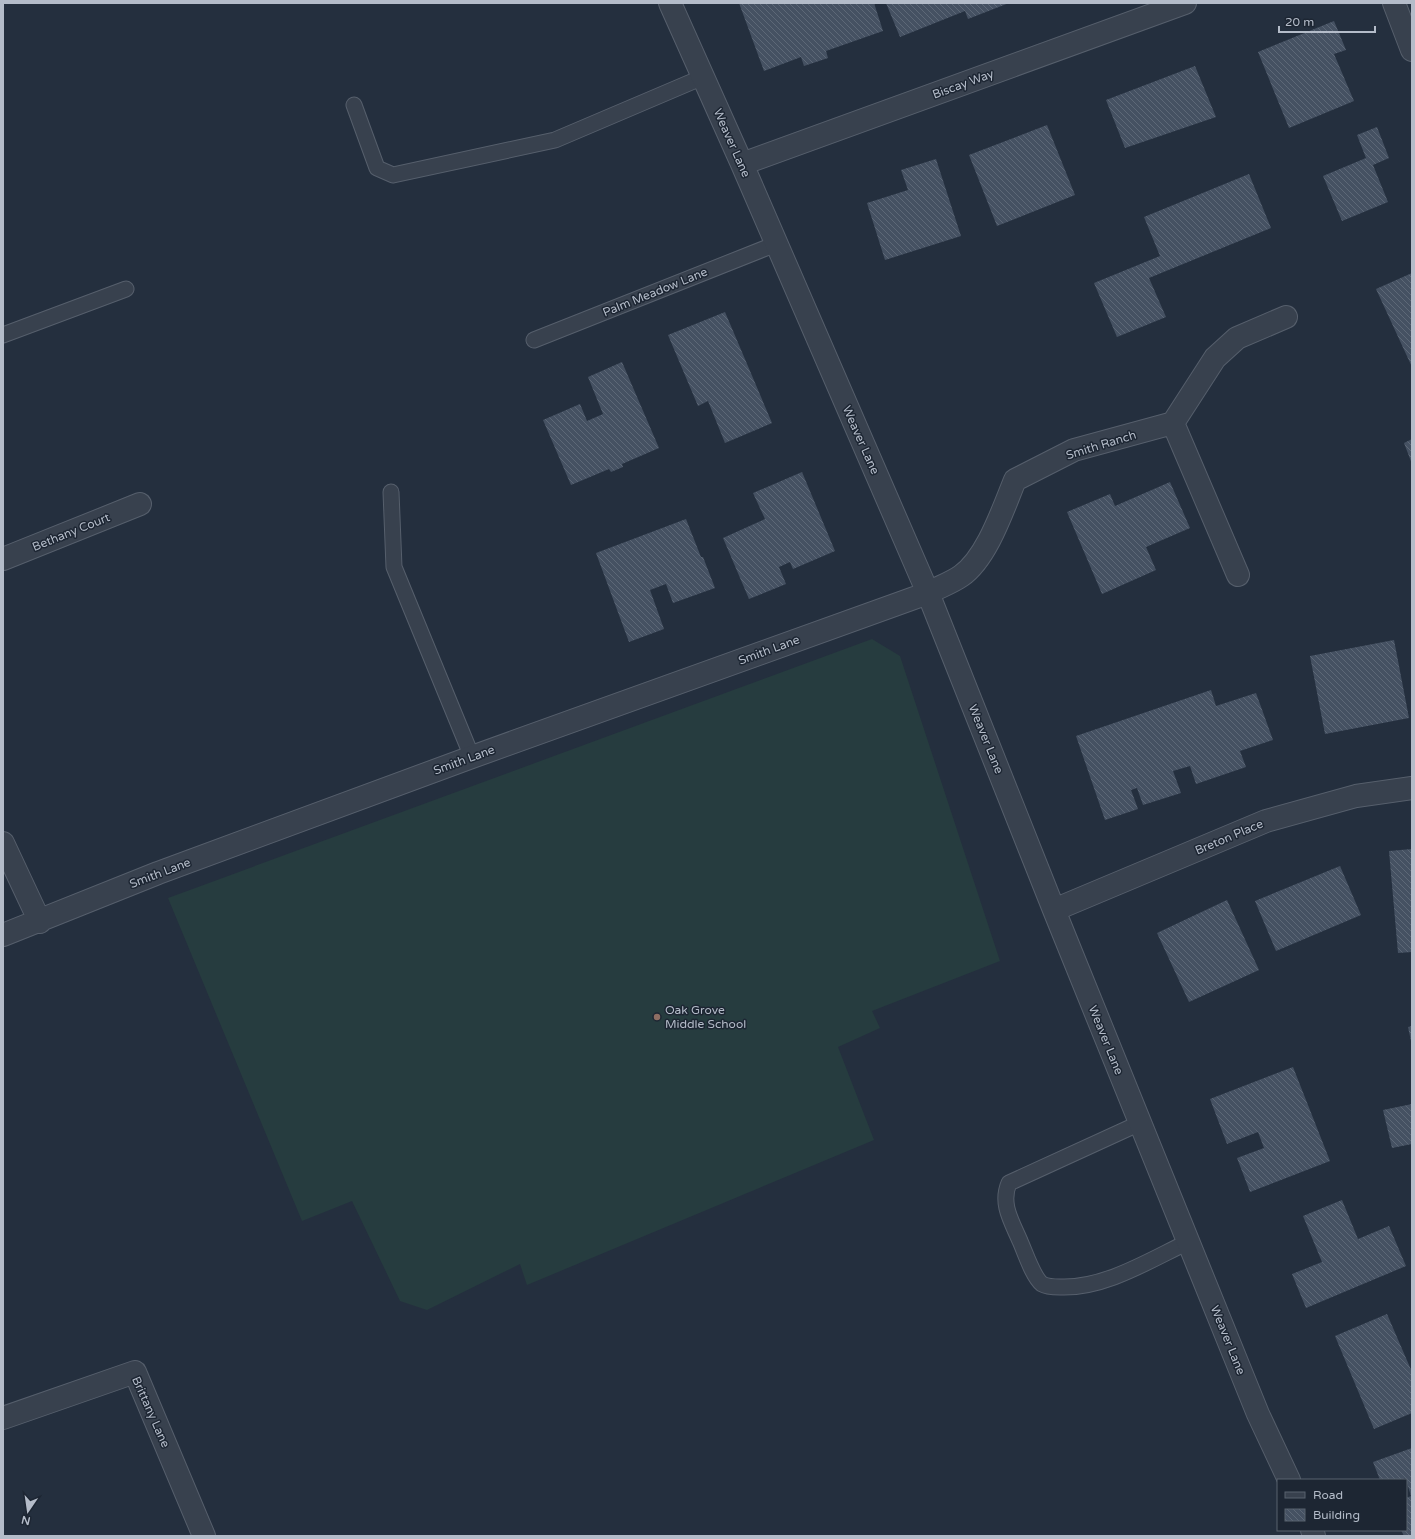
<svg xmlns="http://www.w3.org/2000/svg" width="1415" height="1539" viewBox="0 0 1415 1539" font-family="'Varela Round',sans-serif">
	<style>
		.pitch { fill: #263c3f }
		.building { fill: url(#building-back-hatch) }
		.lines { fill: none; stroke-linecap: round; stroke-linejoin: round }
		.lane-casing { stroke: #565f6c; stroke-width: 17 }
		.street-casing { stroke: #565f6c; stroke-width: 24 }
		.lane { stroke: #38414e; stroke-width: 15 }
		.street { stroke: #38414e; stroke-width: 22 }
		.education-dot { fill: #8d6e63; stroke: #1d2633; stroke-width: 1.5 }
		.labels { text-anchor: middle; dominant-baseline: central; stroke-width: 3; stroke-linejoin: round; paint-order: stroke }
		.street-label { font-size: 12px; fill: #b4bcc9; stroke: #1d2633 }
		.poi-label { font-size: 12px; fill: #b4bcc9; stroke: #1d2633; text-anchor: start }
	</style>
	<defs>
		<pattern id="building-back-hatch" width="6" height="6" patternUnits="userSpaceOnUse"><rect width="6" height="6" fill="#455162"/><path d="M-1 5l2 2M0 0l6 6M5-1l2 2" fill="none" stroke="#5d6877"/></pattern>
	</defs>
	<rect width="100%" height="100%" fill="#242f3e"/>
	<path class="pitch" d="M872 639 900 656 1000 961 872 1011 880 1028 838 1047 874 1140 527 1285 520 1264 427 1310 400 1301 352 1201 302 1221 168 898Z"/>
	<path class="building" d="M739 3H874L883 31 826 51 828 58 804 66 801 57 764 71Z
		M886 3H1009L968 19 965 11 900 37Z
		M1334 21 1346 50 1334 54 1354 101 1289 128 1258 52Z
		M1195 66 1216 117 1125 148 1106 100Z
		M1047 125 1075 195 997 226 969 155Z
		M1377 127 1389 158 1373 165 1388 202 1342 221 1323 176 1366 158 1357 135Z
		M936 159 961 236 885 260 867 203 908 190 901 170Z
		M1249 174 1271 228 1149 278 1166 317 1117 337 1094 283 1160 256 1144 217Z
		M1412 273V367L1376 289Z
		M725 312 772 423 725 443 708 401 698 406 668 335Z
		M622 362 659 448 622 464 623 467 611 472 609 469 571 485 543 420 580 404 587 421 603 414 588 377Z
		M1412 439V464L1404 443Z
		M802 472 835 551 793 569 790 562 779 567 786 584 749 599 723 538 765 519 753 493Z
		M1170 482 1190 528 1146 547 1156 570 1102 594 1067 512 1110 494 1115 506Z
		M686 519 701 557H703L715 588 673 603 666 584 650 590 664 629 629 642 596 553Z
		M1394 640 1409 718 1325 734 1310 656Z
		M1211 690 1216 706 1256 693 1273 740 1240 751 1246 767 1196 784 1190 766 1173 771 1181 793 1143 805 1137 788 1131 790 1138 809 1105 820 1076 736Z
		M1412 849V952L1398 953 1389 851Z
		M1340 866 1361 915 1276 951 1255 901Z
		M1227 900 1259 970 1189 1002 1157 933Z
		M1412 1026V1041H1411L1408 1027Z
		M1293 1067 1330 1161 1250 1192 1237 1158 1264 1148 1258 1132 1227 1144 1210 1099Z
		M1412 1104V1144L1392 1148 1383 1110Z
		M1342 1200 1358 1239 1389 1226 1406 1266 1306 1308 1292 1274 1322 1262 1303 1216Z
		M1387 1314 1412 1372V1413L1374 1429 1335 1336Z
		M1412 1448V1536H1404L1401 1530H1406V1498L1411 1496 1406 1480 1405 1478 1400 1480H1380L1373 1462Z"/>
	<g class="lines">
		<defs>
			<path id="lane" d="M354 105 377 168 393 175 555 140 703 77
				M3 335 126 289
				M534 340 776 244
				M391 492 394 567 472 757
				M1140 1123 1009 1183C1000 1204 1012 1222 1020 1241 1025 1252 1033 1277 1042 1284 1047 1287 1055 1287 1060 1287 1104 1289 1150 1260 1188 1242"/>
			<path id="street" d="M670 3 742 164 928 593 1054 910 1258 1414 1289 1480
				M1394 3 1412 50
				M742 164 1185 3
				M1173 423 1238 575
				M3 559 140 504
				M3 843 40 922
				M1054 910 1266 821 1356 796 1412 788
				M3 935 158 873 472 757 928 593C939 587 951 583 961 576 987 558 1003 509 1015 480L1074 450 1173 423 1215 358 1237 338 1286 317
				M3 1418 135 1372 204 1536
				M1312 1530 1314 1536"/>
		</defs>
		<use href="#lane" class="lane-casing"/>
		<use href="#street" class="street-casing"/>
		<use href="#lane" class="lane"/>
		<use href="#street" class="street"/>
	</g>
	<circle class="education-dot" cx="657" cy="1017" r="4"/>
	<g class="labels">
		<g class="street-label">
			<text transform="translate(963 84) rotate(-20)">Biscay Way</text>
			<text transform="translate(732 143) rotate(66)">Weaver Lane</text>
			<text transform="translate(655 292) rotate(-22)">Palm Meadow Lane</text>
			<text transform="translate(861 440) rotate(66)">Weaver Lane</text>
			<text transform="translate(1101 445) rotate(-17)">Smith Ranch</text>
			<text transform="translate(71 532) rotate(-22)">Bethany Court</text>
			<text transform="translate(769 650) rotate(-20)">Smith Lane</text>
			<text transform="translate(986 739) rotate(68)">Weaver Lane</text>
			<text transform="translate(464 760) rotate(-20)">Smith Lane</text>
			<text transform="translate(1229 837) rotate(-23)">Breton Place</text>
			<text transform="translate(160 873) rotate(-21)">Smith Lane</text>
			<text transform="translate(1106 1040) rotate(68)">Weaver Lane</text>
			<text transform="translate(1228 1340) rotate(68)">Weaver Lane</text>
			<text transform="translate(151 1412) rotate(66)">Brittany Lane</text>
		</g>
		<g class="poi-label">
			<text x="665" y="1010">Oak Grove<tspan x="665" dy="14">Middle School</tspan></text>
		</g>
	</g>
	<rect width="1415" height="1539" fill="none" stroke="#b4bcc9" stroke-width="8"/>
	<rect x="1277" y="1479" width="130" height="52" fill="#1d2633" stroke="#59626f"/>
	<rect x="1285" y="1492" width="20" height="6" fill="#38414e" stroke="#59626f"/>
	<text x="1313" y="1499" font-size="12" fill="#b4bcc9">Road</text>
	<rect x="1285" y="1509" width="20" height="12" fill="url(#building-back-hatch)" stroke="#59626f"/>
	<text x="1313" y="1519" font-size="12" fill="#b4bcc9">Building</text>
	<g transform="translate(28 1511) rotate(193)" stroke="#1d2633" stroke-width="3" paint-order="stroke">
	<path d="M0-3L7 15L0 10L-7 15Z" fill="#b4bcc9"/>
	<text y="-6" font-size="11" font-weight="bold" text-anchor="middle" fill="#b4bcc9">N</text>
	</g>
	<path d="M1279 26v6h96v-6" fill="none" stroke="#b4bcc9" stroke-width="2"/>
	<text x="1285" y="26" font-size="12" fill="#b4bcc9" stroke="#1d2633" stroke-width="3" paint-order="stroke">20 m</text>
</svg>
